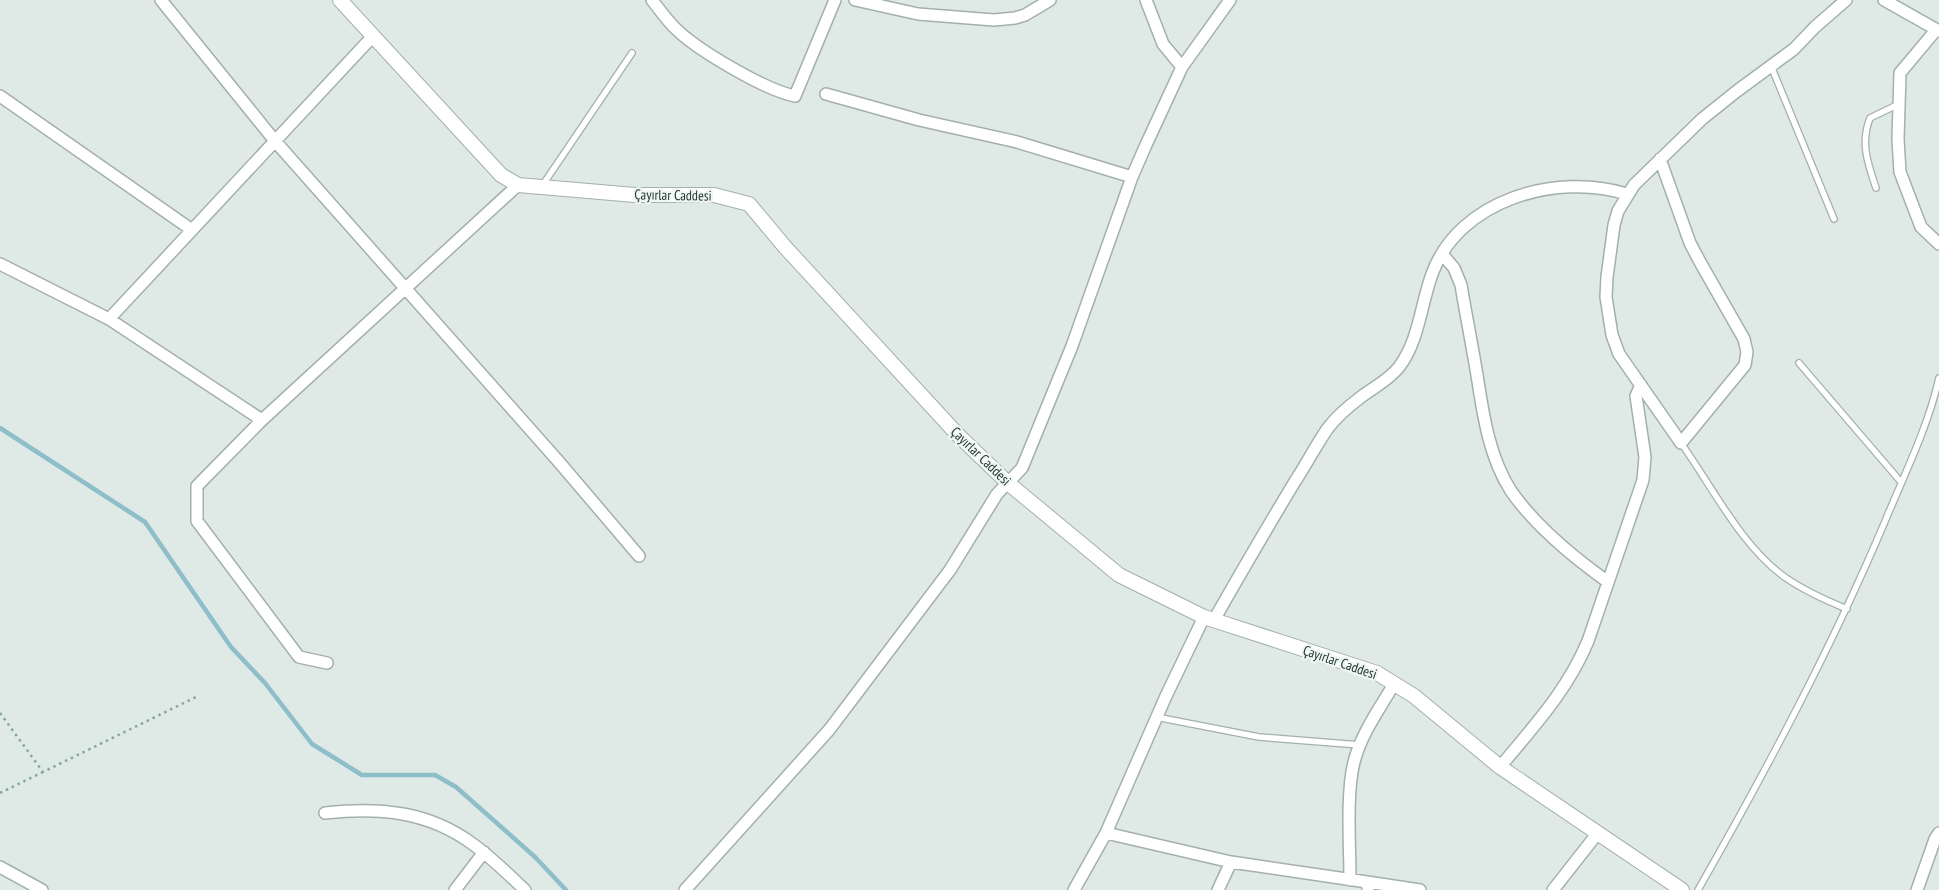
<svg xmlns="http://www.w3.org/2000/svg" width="1939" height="890" viewBox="0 0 1939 890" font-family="'PT Sans Narrow',sans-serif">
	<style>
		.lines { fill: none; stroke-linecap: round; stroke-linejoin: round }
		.stream { stroke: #8dbec9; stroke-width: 4.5 }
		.service-casing { stroke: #a3b0ac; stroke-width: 8 }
		.minor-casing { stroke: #a3b0ac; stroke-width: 14 }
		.tertiary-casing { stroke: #a3b0ac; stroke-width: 16 }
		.path { stroke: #83a99e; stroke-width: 2.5; stroke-dasharray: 2.5 4; stroke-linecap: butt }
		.service { stroke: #fff; stroke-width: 5.5 }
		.minor { stroke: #fff; stroke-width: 11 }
		.tertiary { stroke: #fff; stroke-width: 14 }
		.labels { text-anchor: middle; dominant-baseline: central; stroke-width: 4.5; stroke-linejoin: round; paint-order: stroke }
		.street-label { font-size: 14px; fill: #223732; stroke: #eff6f3 }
	</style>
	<rect width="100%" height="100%" fill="#dfe9e5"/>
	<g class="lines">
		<path class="stream" d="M0 428 145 522 231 647 265 683 312 744 362 775H435L456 787 535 857 566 890"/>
		<defs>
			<path id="service" d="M1771 66 1834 219
				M542 186 632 53
				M1876 188C1868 164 1860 143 1870 118L1899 104
				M1799 363 1901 482
				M1681 443C1713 488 1741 546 1786 578 1805 591 1825 600 1847 609
				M1156 717 1259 737 1360 745
				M1698 890C1767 769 1832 647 1886 519 1905 473 1928 427 1939 378"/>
			<path id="minor" d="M161 0 275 141 559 462 639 556
				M652 0C659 9 666 19 674 27 695 49 765 90 795 96L835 0
				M855 0 918 14 994 20 1015 18 1025 15 1050 0
				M1146 0 1163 44 1182 67
				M1884 0 1939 31
				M1936 30 1900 73 1898 139 1900 172 1921 227 1939 244
				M826 94 919 120 1017 142 1132 177
				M0 96 192 230
				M1660 159 1690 243 1700 262 1744 339 1747 352 1745 365 1681 443 1619 354 1612 335 1606 297 1607 277 1614 225 1618 211 1634 185 1702 119 1737 91 1794 49 1815 27 1846 0
				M1442 254 1454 268 1461 285C1466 315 1472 345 1477 375 1483 414 1489 457 1511 491 1536 527 1573 557 1608 582
				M0 264 109 319 262 420
				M109 319 373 36
				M1214 620C1240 574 1267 528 1294 483 1306 465 1316 445 1328 428 1337 416 1349 406 1361 397 1374 387 1389 380 1399 367 1419 341 1421 304 1432 274 1459 200 1556 172 1627 194
				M327 663 299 657 197 521V486L262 420 518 185
				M1500 767C1534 726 1567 691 1588 641L1643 480 1645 457 1636 396 1641 385
				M325 813C379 807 429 811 474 845 492 858 509 875 525 890
				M1106 833 1231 862 1367 882
				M0 867 42 890
				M1350 880C1350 845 1346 794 1354 762 1361 734 1380 708 1394 684
				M1368 888 1367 882 1420 890
				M455 890 484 852
				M685 890 829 730 950 570 997 494 1022 468 1072 346 1132 177 1145 147 1182 67 1230 0
				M1074 890 1106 833 1166 696 1204 617
				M1218 890 1231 862
				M1553 890 1597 834
				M1917 890 1935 839 1939 833"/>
			<path id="tertiary" d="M340 0 501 175 518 185 635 195H714L749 204 785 247 958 435 1008 483 1119 575 1204 617 1377 673 1414 696 1500 767 1682 890"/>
		</defs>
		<use href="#service" class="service-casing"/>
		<use href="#minor" class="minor-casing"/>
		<use href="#tertiary" class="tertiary-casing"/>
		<path class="path" d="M0 713 43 772 196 697
			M0 793 43 772"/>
		<use href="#service" class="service"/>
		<use href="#minor" class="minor"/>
		<use href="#tertiary" class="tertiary"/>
	</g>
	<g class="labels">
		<g class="street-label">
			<text transform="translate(673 195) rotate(1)">Çayırlar Caddesi</text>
			<text transform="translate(981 456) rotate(44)">Çayırlar Caddesi</text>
			<text transform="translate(1340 662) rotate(19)">Çayırlar Caddesi</text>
		</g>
	</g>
</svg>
